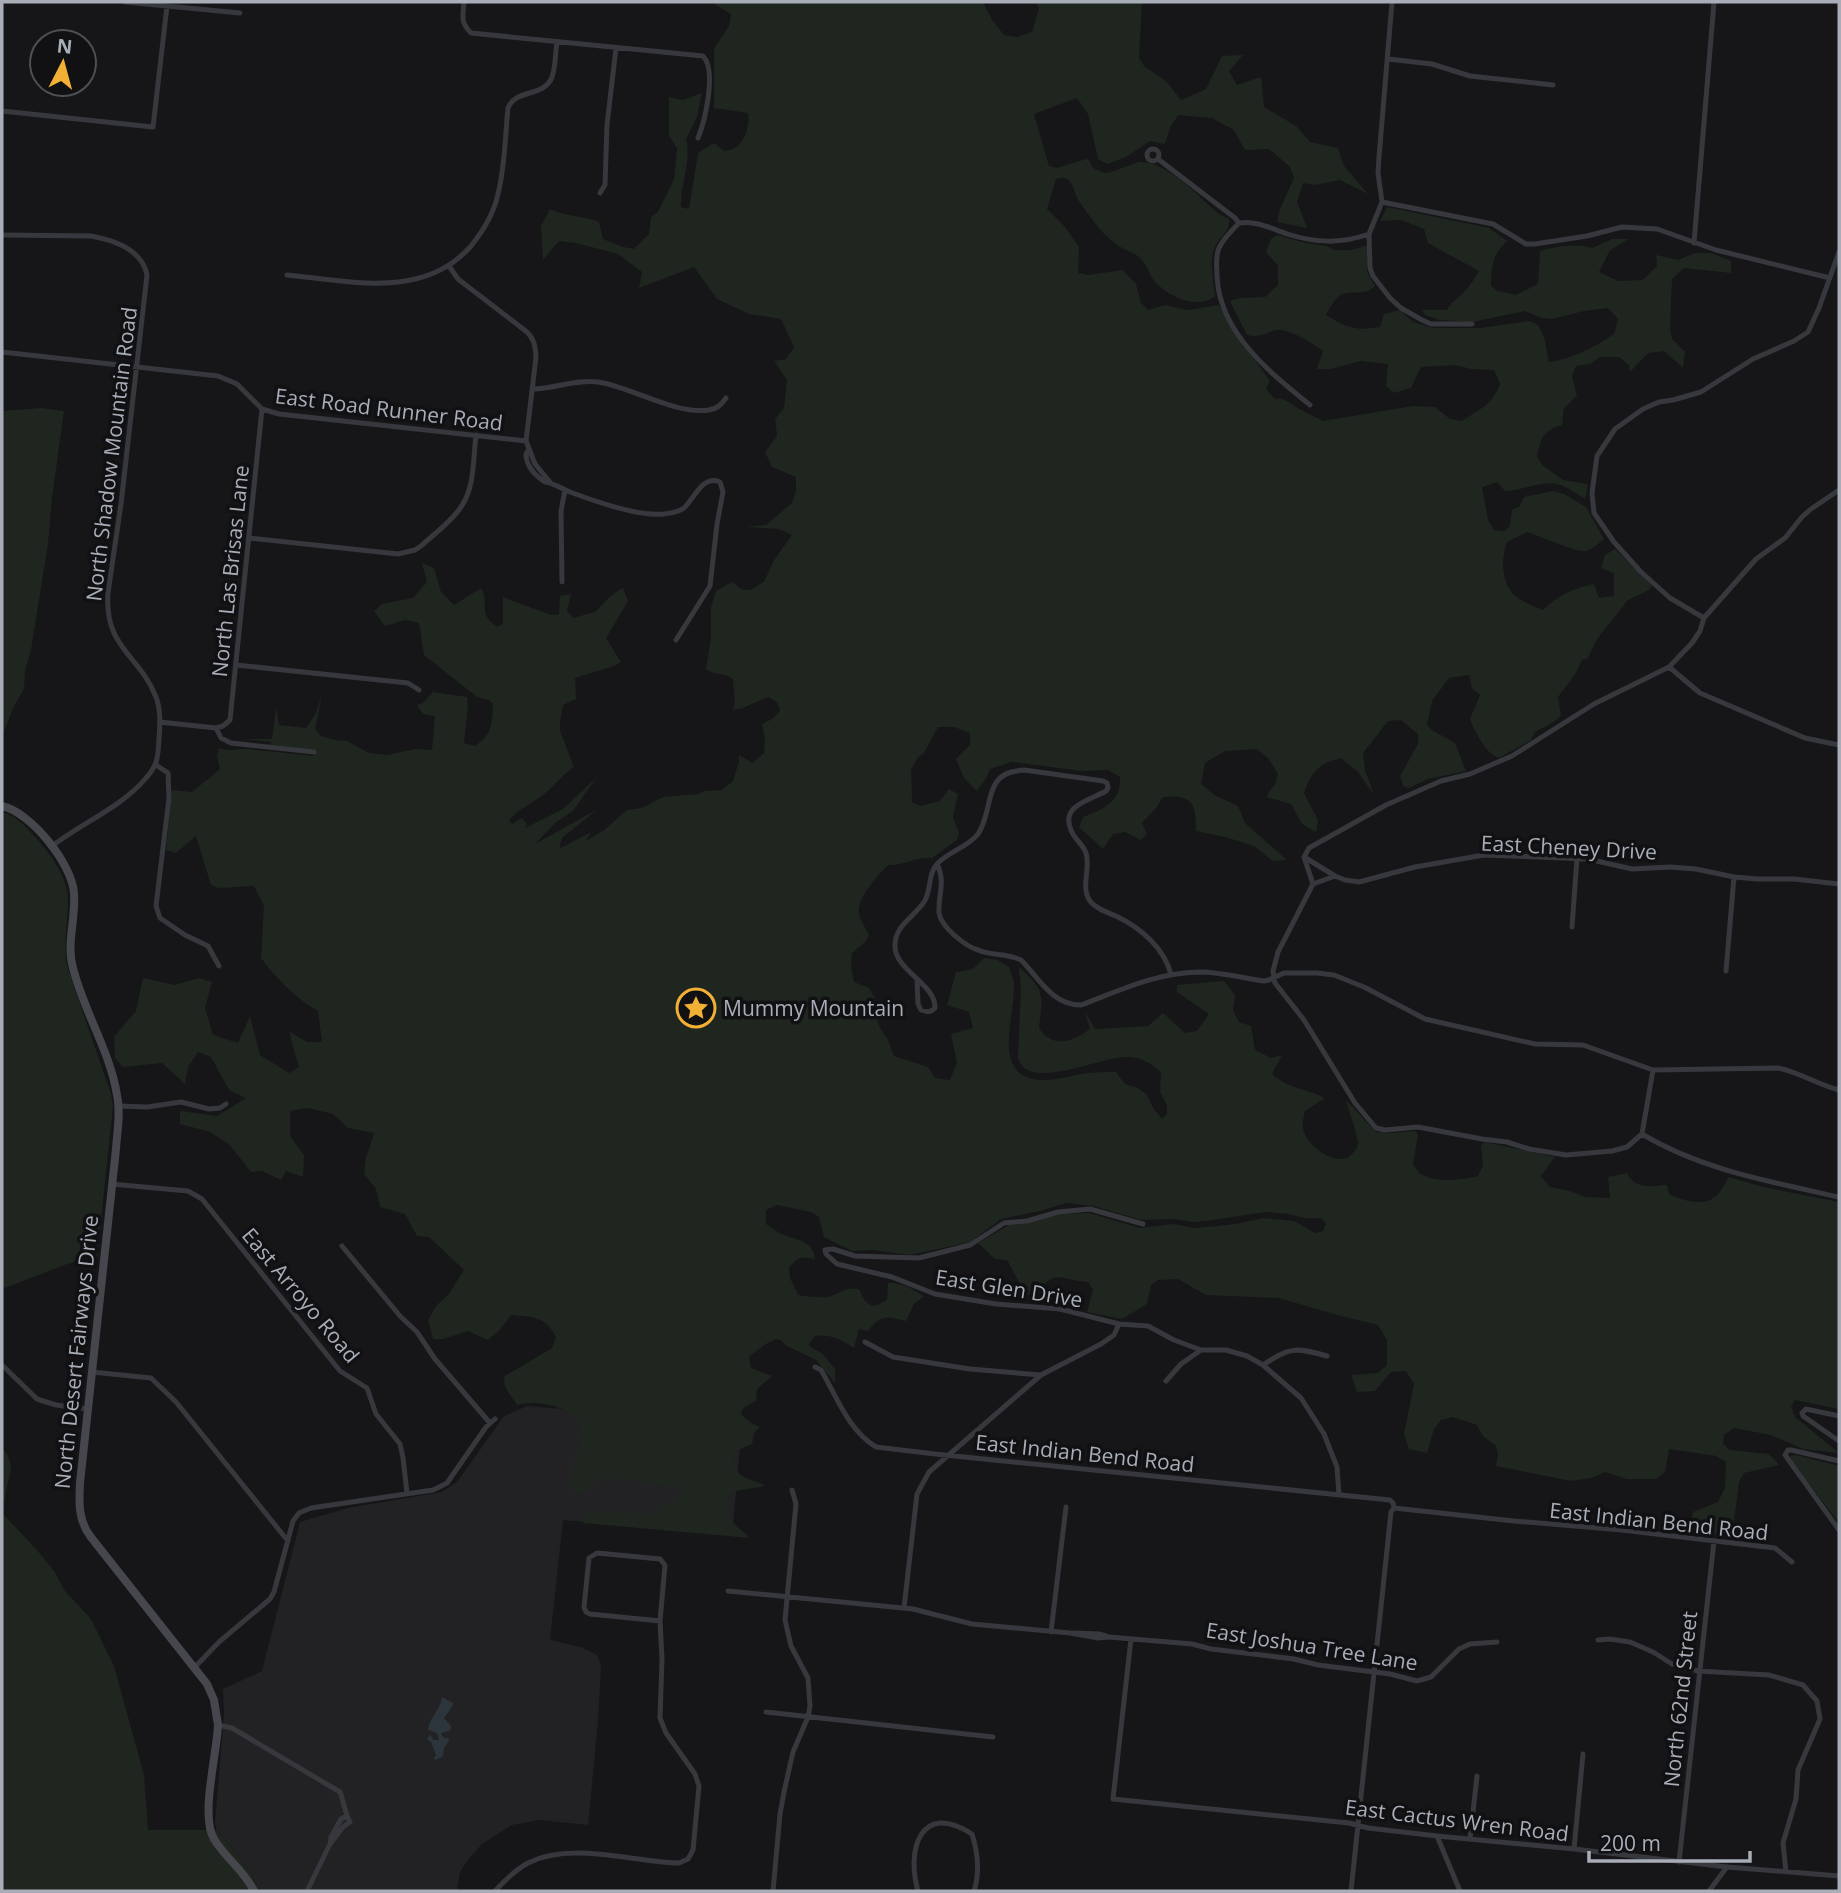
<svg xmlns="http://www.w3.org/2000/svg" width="1841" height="1893" viewBox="0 0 1841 1893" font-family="'Open Sans',sans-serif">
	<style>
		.built { fill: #222225 }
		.green { fill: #1e261f }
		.water { fill: #2c353c }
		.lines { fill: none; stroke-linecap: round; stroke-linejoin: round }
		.street { stroke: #37383d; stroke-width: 5 }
		.secondary { stroke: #45474d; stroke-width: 8 }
		.labels { text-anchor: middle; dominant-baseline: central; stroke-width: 7; stroke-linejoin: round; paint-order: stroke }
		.street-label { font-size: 21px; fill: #a8adb8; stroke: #111113 }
		.poi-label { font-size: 21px; fill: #a8adb8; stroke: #111113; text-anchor: start }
	</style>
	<rect width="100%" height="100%" fill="#161618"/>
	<path class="built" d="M527 1406 742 1425 732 1535 563 1520 550 1640 581 1647 597 1655 601 1665 598 1722 588 1825 540 1820 512 1825 482 1844 468 1860 460 1872 457 1891H259L252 1874 217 1830 215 1824 224 1714 223 1689 262 1671 300 1522 348 1508 442 1492 457 1482 504 1416Z"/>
	<path class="green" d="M711 2H983L992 20 1004 35 1017 37 1032 32 1039 8 1036 2H1142L1139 58 1144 66 1167 82 1181 100 1206 89 1222 56 1243 55 1229 71 1237 85 1261 77 1264 107 1296 126 1310 142 1338 148 1344 166 1368 194 1340 180 1315 185 1303 183 1297 202 1307 228 1277 222 1280 209 1294 178 1290 167 1269 149 1245 150 1234 130 1212 118 1179 115 1171 125 1165 144 1150 141 1126 157 1107 164 1098 159 1088 114 1077 98 1034 114 1049 166 1057 168 1086 159 1089 160 1093 168 1104 173 1111 172 1139 162C1167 161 1198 196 1219 214L1229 219C1231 232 1218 237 1214 249 1209 260 1214 284 1215 296 1197 311 1166 296 1153 279 1149 273 1147 265 1142 260 1137 253 1126 251 1119 246 1108 239 1099 229 1092 219 1087 213 1083 207 1079 201 1072 190 1073 173 1056 179L1047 209 1065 227 1079 247 1078 273 1088 275 1123 270 1136 284 1141 303 1148 310 1165 305 1188 310 1219 305 1247 349 1270 381 1266 389 1275 399 1280 398 1287 401 1299 409 1323 421 1413 406 1435 407 1450 419 1462 421C1480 409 1492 405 1500 384L1494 370 1471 369 1455 365 1421 367 1411 388 1394 393 1386 386 1388 364 1361 361 1331 369H1317L1323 351C1314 344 1293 331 1281 330 1269 329 1264 339 1247 335L1230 301 1240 298 1265 297 1278 285V266L1266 252 1271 239 1277 235 1306 243 1327 246 1334 250H1351L1368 245 1367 272 1375 286C1364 298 1346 287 1336 299 1332 303 1329 310 1326 315 1347 328 1355 331 1380 327L1384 314 1400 310 1413 322 1433 328H1481L1530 321 1538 325 1544 337 1549 362C1572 359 1595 347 1614 334L1618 319 1608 308 1584 311 1552 319 1542 318 1525 311 1472 322 1440 320 1425 315 1422 310H1447C1451 302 1457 299 1464 292 1470 286 1474 279 1479 271L1428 243 1424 229 1401 220 1380 221 1387 207 1489 228 1507 241C1492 255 1491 268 1491 286L1497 291 1516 295 1538 284 1540 251C1557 246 1575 243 1592 248L1612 239H1629L1610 250 1599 272 1618 281 1643 280 1657 266 1656 255 1678 260 1695 253H1711L1731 261V273L1684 268 1672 279 1670 328 1672 339 1685 352 1683 368 1664 351 1648 353 1630 372 1629 365 1619 357H1600L1590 364 1576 366 1572 376 1577 396 1564 408 1562 425C1542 431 1542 437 1537 456L1542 465 1563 480 1588 484 1585 499C1577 494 1569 488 1560 485 1546 479 1521 491 1505 491L1497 482 1482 487 1488 520 1494 530 1504 531 1510 526 1512 510 1520 506 1524 497 1553 491 1564 494 1586 507 1604 539C1599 543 1593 549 1586 551 1578 553 1539 536 1527 532L1507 542C1500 562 1501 589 1521 600 1528 604 1536 607 1543 610 1558 595 1574 588 1594 584L1599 598 1614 596V573L1601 568 1605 555 1615 549 1652 586 1649 590 1628 600 1597 639 1588 658 1582 660 1576 673 1558 697 1561 716 1552 723 1535 732 1531 740 1499 758C1485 753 1475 732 1470 719L1480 695 1472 688 1469 675 1449 678 1432 701 1427 724 1430 729 1455 743 1466 771 1428 779 1409 788 1403 786 1400 776 1418 744V734L1401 720 1388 721 1363 753 1365 770 1374 795 1358 772 1341 758C1319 763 1311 772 1304 793L1318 820 1316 832 1302 824 1291 804 1266 797 1275 784 1278 774 1268 758 1257 749 1225 751 1205 763 1201 784 1216 796 1238 806 1245 823 1287 860 1273 861 1254 846 1225 837 1196 831C1196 804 1193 794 1163 797L1156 808 1142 823 1147 834 1141 840 1125 832 1113 834 1103 849 1079 827 1083 817C1104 809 1121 802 1120 777L1108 770 1082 771 1012 762 990 769 987 777 977 791 964 778 956 759 970 745V733L954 727H938L924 753 918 757 911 770 912 802 920 806 940 801 949 789 958 794 953 817 959 833 957 840 932 858C916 856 904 866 888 865 878 875 856 899 859 914 861 921 866 929 869 935L866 941 852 953 851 967 854 982 869 988 875 998 870 1002 881 1030 887 1038 894 1056 928 1067 935 1078 950 1080 957 1062 951 1034 973 1028 969 1012 947 1005 956 972 973 969 984 958 997 960 1009 967C1011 974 1015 981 1014 988 1014 1018 992 1076 1039 1080 1056 1081 1072 1075 1088 1073 1097 1072 1107 1072 1116 1072L1125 1084 1138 1088 1147 1095 1153 1108 1162 1119 1167 1114V1105L1160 1092 1161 1072C1150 1063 1141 1057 1126 1057 1102 1057 1043 1085 1023 1067 1022 1066 1018 1059 1018 1057L1021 989 1019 967C1045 991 1043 993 1039 1028 1053 1049 1072 1042 1090 1029L1085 1012 1095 1029 1148 1026 1163 1013 1185 1033 1197 1031 1209 1014 1177 992V985L1224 981 1235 995 1233 1010 1239 1022 1251 1026 1255 1050 1271 1058 1282 1055 1272 1074C1289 1089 1305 1088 1325 1098L1305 1111C1304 1116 1302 1123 1303 1128 1305 1145 1339 1171 1353 1153 1356 1149 1358 1148 1358 1143 1358 1136 1348 1109 1346 1100L1376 1132 1392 1133 1416 1131 1418 1135 1413 1165C1415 1167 1419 1173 1421 1174 1434 1183 1464 1180 1478 1176L1483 1165 1481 1146 1484 1142 1555 1157 1541 1176 1550 1187 1570 1191 1585 1197 1610 1198 1608 1177 1627 1173C1635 1190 1651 1186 1667 1185L1669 1194C1682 1200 1702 1207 1715 1197 1721 1192 1725 1183 1729 1177L1763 1187 1839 1202V1409L1795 1400 1791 1407 1795 1417 1839 1453 1803 1449 1771 1435 1734 1428 1724 1435 1723 1444 1730 1450 1769 1454 1779 1465 1744 1473 1739 1482 1732 1536 1696 1532 1690 1523 1693 1512 1718 1502 1725 1488 1726 1462 1716 1456 1669 1449 1665 1472 1656 1479H1627L1605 1472 1591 1478 1571 1481 1496 1466 1498 1455 1496 1446 1483 1436 1477 1425 1453 1417 1441 1420 1434 1429 1427 1453 1409 1449 1404 1434 1414 1384 1406 1371 1391 1372 1375 1391 1357 1392 1351 1375 1378 1373 1387 1365V1340L1378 1325 1337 1315 1279 1298 1206 1295 1178 1279 1158 1280 1151 1285 1147 1304 1122 1319 1087 1312 1093 1290 1088 1282C1063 1281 1054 1267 1038 1293L1018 1297 1015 1294 1019 1282 1007 1260 995 1259 978 1243 1009 1225 1025 1224 1058 1214 1089 1213 1140 1228 1173 1224 1196 1228 1236 1224 1263 1218 1294 1221 1315 1233 1323 1231 1326 1224 1321 1218H1304L1289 1214 1266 1212 1206 1221 1192 1222 1175 1219 1142 1220 1093 1206 1066 1203 1040 1211 1001 1219 970 1242 910 1255 873 1250 852 1251 824 1237 819 1217 811 1212 777 1205 766 1210V1224C771 1227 776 1231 781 1234 796 1240 813 1240 815 1259 800 1257 799 1256 789 1268L790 1278 798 1295C803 1296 821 1298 827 1297 837 1296 844 1286 859 1289 866 1306 872 1310 887 1300L888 1283C902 1282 912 1289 924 1296L914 1304 906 1321C887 1316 881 1314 868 1331L859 1329 854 1348C841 1340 832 1334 815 1336L809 1344 812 1348 823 1354 835 1369V1383L816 1360 785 1345 782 1341 776 1339 764 1345 749 1357 751 1368 772 1376 757 1389 756 1401 743 1408 741 1414 751 1423 760 1427 754 1433 752 1444C748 1446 739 1449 736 1452 730 1460 736 1473 744 1477 751 1481 758 1481 765 1486L730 1492 727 1498 728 1518 750 1538 583 1523 584 1515 588 1512 598 1511 649 1514 665 1504 677 1501 681 1494 677 1487 656 1485 654 1482 602 1478C593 1483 588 1493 578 1495L573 1490C573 1480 573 1469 575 1458 577 1450 582 1439 581 1431 578 1406 537 1399 517 1405 512 1395 501 1388 505 1376L552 1348 556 1337C545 1316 533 1317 511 1315L500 1330 488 1340 468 1331 443 1339H433L428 1320 437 1305 449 1294 464 1270 429 1237 417 1236 405 1214 380 1207 376 1189 364 1174 366 1158 374 1133 348 1128 333 1114 308 1108 290 1111V1136L304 1155 303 1177 286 1171 281 1180 262 1171 251 1172 229 1144 210 1132 180 1124V1111L217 1116 246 1098 229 1090 211 1057 198 1052 188 1067 185 1084 162 1063 123 1067 115 1058 114 1037 136 1011 143 978 175 985 199 978 212 982 205 1008 213 1035 238 1043 250 1016 260 1055 289 1073 299 1067 291 1040 290 1032 307 1042H322L318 1011C296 999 276 978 261 958L264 906 254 886 219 888 211 885 196 836 176 853 166 850 172 790 192 792 220 769 217 756 219 748C233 752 234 749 247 749L314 756V750L271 745V742L245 739H272L276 707 279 725 306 728 315 715 322 695 315 729 321 736 335 740 347 741 369 753 387 755 415 749 432 750 435 716 423 714 417 705 423 703 433 692 467 697 468 705 464 743 475 746C492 735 492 723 493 704L489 700 477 697 424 655 419 623 405 620 385 626 374 611 382 604 413 598 427 582 422 563 434 568 441 592 454 605 481 588C490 604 477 613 497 627L503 624V597L551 615 559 614 560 596 571 594 567 611 573 618 595 612 613 594 623 588 628 601 606 638 621 662 614 666 575 678 576 699 563 705 560 723V731L574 767C561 776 553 788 540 797 528 806 520 808 509 820L512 824 522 818 527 824 525 828 563 809 597 777 573 811 555 823 535 844 598 809 562 838 559 849 591 832 586 841 603 831 627 810 642 808 663 797 698 794 705 791 722 790 733 781 739 762V755L753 763 764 753 765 738 762 724 774 718 780 710 777 702 768 697 743 708 733 710 735 701 733 679C723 672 716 676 706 669L711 637V607L716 591 732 582 741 589 750 590 764 582 774 560 792 535 779 529 746 527 766 525 792 503 796 491V477L772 467 765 452 777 436 775 419 784 408 787 380 774 361 786 359 794 347 781 319 749 314 717 299 694 267 639 288 642 272 618 254 576 243 559 241 543 260 541 226 550 209C566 217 583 215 599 222L603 239 623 247 634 249 649 234 651 217 658 212 674 179 677 149 669 135V97L683 100 702 93 697 117 686 139C692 161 680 184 681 207L689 209 698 153 714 143 724 151C728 150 732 150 736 147 746 140 750 124 748 113L714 108V49L729 26 731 14Z
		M42 408 64 411 52 498 48 544 31 650 25 671 24 689 14 706 2 737V411Z
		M2 812C17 816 26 827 36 838 51 855 68 877 68 901 68 923 63 945 67 966L111 1094 113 1107 97 1258H83L2 1289Z
		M2 1448C16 1464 10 1473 6 1491 5 1498 4 1506 3 1514L37 1550 55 1572 65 1591 91 1619 114 1666 144 1775 148 1830H217L252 1874 259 1891H2Z
		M1796 1455 1839 1466V1523L1790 1459V1456Z"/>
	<path class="water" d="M442 1697 453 1703 452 1707 444 1718 451 1726C451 1734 446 1730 441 1734L444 1738H448L449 1741 444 1748 443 1756 435 1760 434 1758 436 1755 431 1742 427 1739 430 1735 434 1740H439L437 1733 428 1730C429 1718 440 1711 442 1697Z"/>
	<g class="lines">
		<path class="street" d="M125 2 240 13
			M464 2C463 16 460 22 471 33L703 56C717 70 705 121 698 138
			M1392 2 1379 157 1378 173 1382 202 1369 234 1370 268 1373 276 1390 298 1401 308 1422 320 1431 324H1472
			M1388 59 1432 64 1470 76 1553 85
			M2 111 153 127 167 6
			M1147 155a6 6 0 1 1 12 0a6 6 0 1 1-12 0Z
			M1158 159 1235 218 1239 223C1256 220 1272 229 1287 234 1316 243 1341 244 1369 234
			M600 193 605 185 607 125 616 48
			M1382 202 1493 224 1526 244H1535L1587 236 1622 227 1657 229 1716 250 1830 278
			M1239 223C1232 230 1223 239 1219 248 1215 257 1217 267 1217 276 1219 332 1270 373 1310 405
			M2 235 91 236C114 240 142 250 147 275L121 504 108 593C104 648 139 654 156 697 161 710 160 725 159 739 158 756 158 765 146 778 121 808 81 823 51 847
			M1694 243 1714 2
			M449 266 458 279 527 332C535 340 535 347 536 357L526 441 535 464 550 482
			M287 275C349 281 424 300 471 246 483 231 494 213 498 194 505 167 505 137 508 108 516 88 544 98 552 77 556 66 555 53 557 43
			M2 352 218 376 237 384 262 409 279 414 526 441
			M533 389C554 389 576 379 598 382 632 387 675 415 709 410 717 409 722 404 726 398
			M529 449 526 454C526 466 536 476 545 482 554 483 562 489 570 492 594 501 638 517 664 514 671 513 679 512 684 508 694 499 703 474 720 482L723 492 717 524 710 586 676 640
			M249 538 398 554 415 550 421 546C434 534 451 522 461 507 475 487 473 459 476 435
			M562 582 561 511 565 490
			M1704 618 1670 598 1641 572 1614 542 1594 513 1592 493 1597 456 1615 429 1643 409 1659 402 1673 400 1701 392 1753 359 1794 341 1808 332 1819 308 1839 252
			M236 665 408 683 419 690
			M1669 667 1700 693 1805 738 1839 745
			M160 722 216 728 223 726 230 720 262 409
			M216 728 221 738 231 743 314 752
			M156 765 168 773 169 798 156 906 160 918 185 935 208 946 219 966
			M1304 857 1309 848 1386 805 1441 781 1470 774 1512 756 1594 704 1669 667 1692 643 1700 631 1704 618 1756 559 1785 538 1802 517 1811 509 1839 490
			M1304 857 1313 884 1278 952 1273 971 1275 983 1304 1020 1355 1103 1376 1128 1385 1130 1418 1127 1482 1139 1507 1142 1529 1149 1566 1155 1612 1151 1627 1147 1642 1134
			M1304 857 1335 876 1345 880 1359 882 1415 867 1484 855 1588 859 1632 869 1670 867 1696 869 1734 877 1757 879H1794L1839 884
			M937 864C946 882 938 894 939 913 941 927 965 946 978 950 992 956 1007 953 1021 960 1039 978 1052 1005 1081 1005 1121 990 1155 973 1199 972 1220 972 1243 978 1264 981L1269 980 1284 973H1317L1334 975 1364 987 1425 1019 1535 1044 1583 1045 1653 1070 1778 1068C1799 1072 1818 1085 1839 1090
			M1313 884 1335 876
			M1572 927 1577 858
			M1726 971 1734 877
			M917 980 918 1004 921 1010C927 1012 930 1013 935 1008 936 984 895 971 895 946 894 926 915 916 924 902 932 890 927 874 938 863 950 851 968 847 978 834 989 819 987 792 999 779 1006 772 1015 771 1024 770L1103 781 1107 783 1108 788 1106 791C1091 800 1060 805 1071 830 1074 839 1083 844 1086 853 1091 868 1080 887 1090 901 1096 909 1109 913 1118 917 1142 929 1165 949 1171 975
			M119 1106 147 1107 181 1102 209 1109 220 1108 226 1104
			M1642 1134C1702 1170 1772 1182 1839 1197
			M1642 1134 1653 1070
			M111 1184 188 1191 202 1199 340 1371 367 1388 376 1414 400 1444 403 1458 407 1493
			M1143 1224 1090 1209 1058 1212 1027 1221 1004 1223 970 1245 919 1258 855 1256 833 1249 825 1250 826 1254 837 1264 892 1277 935 1294 996 1304 1060 1309 1119 1324 1148 1326 1174 1340 1201 1350H1226L1247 1356 1263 1365C1290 1347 1295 1347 1327 1356
			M342 1246 400 1316 417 1332 435 1359 490 1423
			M865 1342 893 1357 970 1369 1041 1375
			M2 1365 37 1399 56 1405 88 1409
			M1263 1365 1301 1398 1324 1434 1337 1467 1339 1495
			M815 1367 821 1370C837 1397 848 1430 876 1447L935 1454 1390 1500 1393 1503 1394 1508 1391 1512 1351 1891
			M92 1372 151 1378 176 1402 288 1541
			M1166 1381 1181 1364 1201 1350
			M1839 1416 1806 1409 1802 1413 1803 1416 1839 1441
			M1839 1461 1791 1450H1788L1785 1455 1839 1530
			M1394 1508 1514 1521 1622 1530 1775 1548 1792 1562
			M728 1591 913 1609 972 1624 1070 1633 1098 1638 1109 1637 1192 1644 1211 1649 1294 1659 1318 1665 1390 1674 1417 1681 1431 1677 1459 1649 1470 1644 1497 1642
			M904 1608 917 1494 929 1472 1041 1375 1101 1344 1114 1335 1119 1324
			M1051 1632 1066 1507
			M1074 1633 1099 1634 1106 1636
			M1131 1639 1113 1799 1349 1823 1368 1828 1437 1836 1574 1849 1727 1867 1839 1876
			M1598 1640 1610 1639 1630 1642 1653 1652 1672 1664 1698 1671 1769 1675 1803 1685 1817 1701 1820 1719 1798 1770 1796 1799 1783 1843 1786 1872
			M195 1667 219 1642 270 1599 274 1592 293 1521 299 1513 311 1508 433 1490 447 1483 486 1427 495 1419
			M766 1712 993 1737
			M218 1725 232 1728 340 1792C344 1802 345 1814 350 1822L343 1827 330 1844
			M1437 1836 1460 1891
			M1470 1839 1477 1776
			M1574 1849 1583 1754
			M1679 1862 1714 1541
			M307 1891 330 1844 331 1837 341 1819 347 1816
			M495 1891C505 1880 515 1870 528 1863 571 1841 632 1862 679 1863L688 1859 693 1850 699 1786 695 1774 666 1733 660 1718 662 1659 660 1621 665 1565 660 1559 597 1553 589 1558 584 1607 586 1612 590 1614 660 1621
			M773 1891 780 1814 784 1792 793 1752 808 1717 810 1706 808 1678 791 1646 785 1620 796 1504 792 1490
			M918 1891C906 1849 921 1801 972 1834 978 1853 980 1872 974 1891
			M1709 1891 1727 1867"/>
		<path class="secondary" d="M2 806C31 812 72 864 74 893 76 919 66 944 73 968 84 1012 110 1051 117 1095 121 1113 117 1132 116 1149L80 1483C79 1503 78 1519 90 1536L207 1684 214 1700 218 1725C217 1754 200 1816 214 1839 225 1858 244 1870 254 1891"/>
	</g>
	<defs>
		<symbol id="sight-ring" viewBox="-11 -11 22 22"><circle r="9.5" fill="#111113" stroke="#f2b134" stroke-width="1.5"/><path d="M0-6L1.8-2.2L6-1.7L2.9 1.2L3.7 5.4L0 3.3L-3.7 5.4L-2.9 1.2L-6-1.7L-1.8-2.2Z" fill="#f2b134"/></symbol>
	</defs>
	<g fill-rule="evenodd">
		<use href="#sight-ring" x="674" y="986" width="44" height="44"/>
	</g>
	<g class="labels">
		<g class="street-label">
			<text transform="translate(389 409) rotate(7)">East Road Runner Road</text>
			<text transform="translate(111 454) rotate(-83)">North Shadow Mountain Road</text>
			<text transform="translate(230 571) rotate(-84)">North Las Brisas Lane</text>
			<text transform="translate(1569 847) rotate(3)">East Cheney Drive</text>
			<text transform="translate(1009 1288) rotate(9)">East Glen Drive</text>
			<text transform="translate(301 1295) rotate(50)">East Arroyo Road</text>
			<text transform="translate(76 1352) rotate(-84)">North Desert Fairways Drive</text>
			<text transform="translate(1085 1453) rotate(6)">East Indian Bend Road</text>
			<text transform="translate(1659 1521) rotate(6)">East Indian Bend Road</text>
			<text transform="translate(1312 1646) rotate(9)">East Joshua Tree Lane</text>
			<text transform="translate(1680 1699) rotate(-84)">North 62nd Street</text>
			<text transform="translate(1457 1820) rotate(7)">East Cactus Wren Road</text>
		</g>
		<g class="poi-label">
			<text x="723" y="1008">Mummy Mountain</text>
		</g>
	</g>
	<rect width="1841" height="1893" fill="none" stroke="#a8adb8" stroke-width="7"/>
	<g transform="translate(63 63) rotate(6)"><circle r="33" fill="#111113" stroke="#4d4f55" stroke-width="2"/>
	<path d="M0-5L12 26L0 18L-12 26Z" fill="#f2b134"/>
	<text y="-10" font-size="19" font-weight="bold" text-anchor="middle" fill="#a8adb8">N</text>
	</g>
	<path d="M1589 1851v10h161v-10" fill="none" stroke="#a8adb8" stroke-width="3.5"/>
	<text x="1600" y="1851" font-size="21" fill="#a8adb8" stroke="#111113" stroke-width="5" paint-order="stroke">200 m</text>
</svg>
